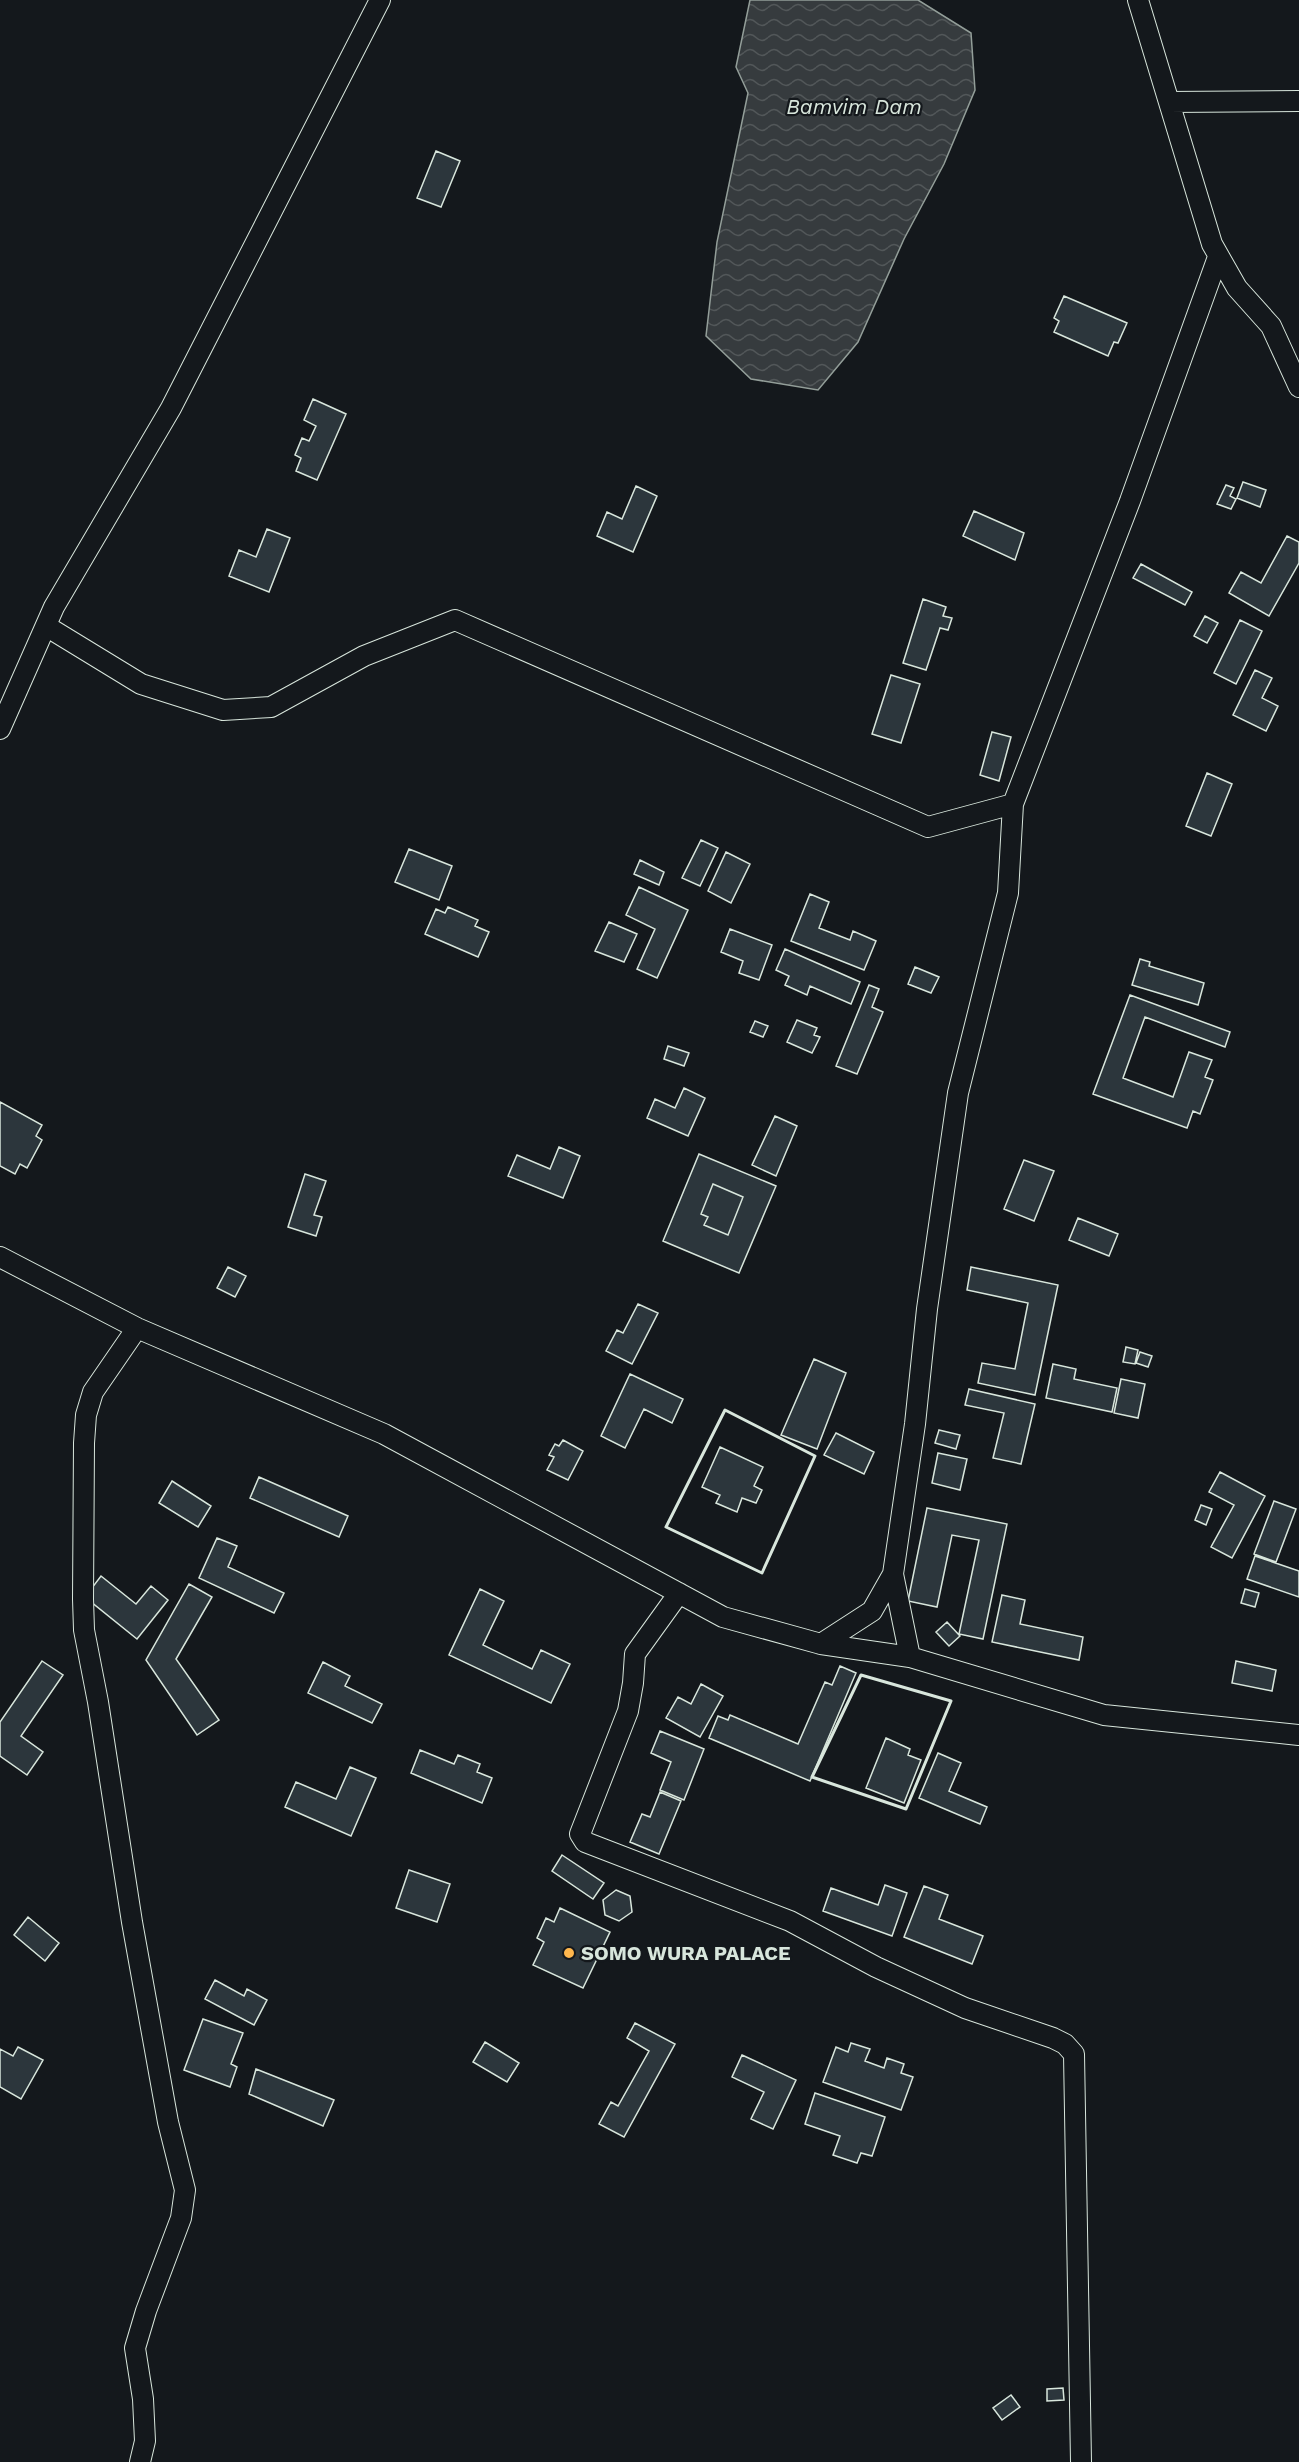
<svg xmlns="http://www.w3.org/2000/svg" width="1299" height="2462" viewBox="0 0 1299 2462" font-family="'Work Sans',sans-serif">
	<style>
		.water { fill: url(#water-waves); stroke: #939e99; stroke-width: 1.5 }
		.building { fill: #2c363c; stroke: #d8e6dc; stroke-width: 1.5; fill-rule: evenodd }
		.lines { fill: none; stroke-linecap: round; stroke-linejoin: round }
		.minor-casing { stroke: #d8e6dc; stroke-width: 22 }
		.minor { stroke: #14181c; stroke-width: 20 }
		.wall { stroke: #d8e6dc; stroke-width: 3 }
		.poi-dot { fill: #ffb74d; stroke: #14181c; stroke-width: 2 }
		.labels { text-anchor: middle; dominant-baseline: central; stroke-width: 4.5; stroke-linejoin: round; paint-order: stroke }
		.poi-label { font-size: 20px; font-weight: bold; fill: #d8e6dc; stroke: #14181c; text-anchor: start }
		.water-label { font-size: 21px; font-style: italic; fill: #d8e6dc; stroke: #14181c }
	</style>
	<defs>
		<pattern id="water-waves" width="16" height="10" patternUnits="userSpaceOnUse" patternTransform="scale(1.5)"><rect width="16" height="10" fill="#363b3e"/><path d="M0 5q4-4 8 0t8 0" fill="none" stroke="#525759"/></pattern>
	</defs>
	<rect width="100%" height="100%" fill="#14181c"/>
	<path class="water" d="M750 0H918L971 33 975 90 944 164 904 239 858 342 818 390 751 379 706 336 717 242 748 93 736 67Z"/>
	<path class="building" d="M436 151 460 161 441 207 417 198Z
		M1064 296 1127 323 1118 343 1114 342 1108 356 1054 332 1059 321 1054 318Z
		M313 399 346 414 317 480 296 471 301 458 295 455 302 438 309 441 316 426 304 420Z
		M1243 482 1266 490 1260 507 1237 498Z
		M1226 485 1234 488 1230 496 1236 499 1231 509 1217 504Z
		M636 486 657 496 633 552 597 536 607 512 622 519Z
		M974 511 1024 533 1015 560 963 536Z
		M267 529 290 538 269 592 229 576 239 550 256 557Z
		M1287 536 1299 542V563L1269 616 1229 593 1241 572 1261 583Z
		M1141 564 1192 592 1185 605 1133 578Z
		M923 599 946 607 943 616 952 618 948 630 940 628 926 670 903 663Z
		M1205 616 1218 623 1207 643 1194 636Z
		M1240 620 1262 631 1236 684 1214 673Z
		M1255 670 1272 678 1262 698 1278 706 1266 731 1233 715Z
		M891 675 920 684 901 743 872 734Z
		M992 732 1011 737 999 781 980 775Z
		M1207 773 1232 784 1211 836 1186 826Z
		M701 840 718 848 700 886 682 878Z
		M409 849 452 866 439 900 395 882Z
		M726 852 750 864 731 903 708 891Z
		M640 860 664 872 659 885 634 874Z
		M639 887 688 910 657 978 637 969 655 929 626 915Z
		M810 894 829 902 819 928 850 940 853 931 876 941 864 970 791 941Z
		M448 907 478 920 475 926 489 932 478 957 425 934 436 909 445 913Z
		M609 922 637 934 624 962 595 951Z
		M730 929 772 945 759 980 739 973 743 961 721 952Z
		M785 949 860 982 851 1004 810 986 807 995 785 985 789 976 776 970Z
		M1140 959 1150 962 1149 966 1204 983 1198 1005 1132 985Z
		M915 967 939 977 931 993 908 984Z
		M869 985 879 989 872 1007 883 1012 857 1074 836 1066Z
		M1130 995 1230 1032 1225 1047 1145 1017 1123 1078 1173 1097 1189 1052 1212 1060 1205 1077 1213 1080 1200 1114 1193 1111 1187 1128 1093 1094Z
		M797 1020 817 1028 814 1035 820 1037 812 1053 787 1042Z
		M755 1021 768 1026 763 1037 750 1032Z
		M668 1046 689 1053 684 1066 664 1059Z
		M684 1088 705 1098 688 1136 647 1118 655 1099 675 1108Z
		M0 1102 42 1125 36 1136 42 1140 27 1168 20 1164 15 1174 0 1166Z
		M775 1116 797 1126 776 1176 752 1165Z
		M559 1147 580 1156 563 1198 508 1176 517 1155 550 1169Z
		M699 1154 776 1186 739 1273 663 1241ZM713 1184 743 1197 728 1235 704 1225 708 1217 701 1214Z
		M1024 1160 1054 1171 1034 1221 1004 1209Z
		M305 1174 326 1181 314 1215 322 1217 316 1236 288 1227Z
		M713 1184 743 1197 728 1235 704 1225 708 1217 701 1214Z
		M1078 1218 1118 1234 1109 1256 1069 1240Z
		M228 1267 246 1276 235 1297 217 1288Z
		M971 1267 1058 1285 1035 1395 978 1383 982 1363 1015 1369 1028 1303 967 1290Z
		M638 1304 658 1313 632 1364 606 1351 617 1330 623 1333Z
		M1126 1347 1138 1350 1135 1364 1123 1362Z
		M1140 1352 1152 1356 1148 1367 1136 1363Z
		M814 1359 846 1373 817 1449 781 1435Z
		M1053 1364 1076 1369 1074 1379 1117 1388 1112 1412 1046 1398Z
		M630 1374 683 1399 672 1423 644 1409 625 1448 601 1436Z
		M1121 1379 1145 1384 1138 1418 1114 1413Z
		M969 1389 1035 1404 1021 1464 993 1458 1004 1413 965 1405Z
		M939 1430 960 1435 956 1449 935 1443Z
		M836 1433 874 1452 864 1474 824 1455Z
		M563 1440 583 1451 568 1480 547 1470 554 1457 549 1455 555 1444 559 1446Z
		M720 1447 763 1467 754 1486 762 1490 756 1503 742 1498 737 1512 716 1503 720 1495 702 1487Z
		M938 1453 967 1459 960 1490 932 1483Z
		M1220 1472 1265 1496 1232 1558 1211 1547 1234 1505 1209 1492Z
		M259 1477 348 1516 339 1537 250 1498Z
		M172 1481 211 1506 198 1527 159 1503Z
		M1274 1501 1296 1509 1276 1562 1254 1554Z
		M1201 1505 1212 1509 1206 1525 1195 1520Z
		M927 1508 1007 1524 983 1639 959 1634 979 1540 952 1535 937 1607 908 1601Z
		M217 1538 237 1546 228 1567 284 1593 274 1613 199 1578Z
		M1255 1556 1299 1571V1597L1247 1579Z
		M101 1576 136 1604 151 1586 168 1600 137 1639 85 1597Z
		M189 1584 212 1597 176 1659 219 1720 197 1735 146 1660Z
		M480 1589 504 1601 483 1645 532 1669 541 1650 570 1664 551 1703 449 1655Z
		M1245 1589 1259 1593 1255 1607 1241 1603Z
		M1002 1595 1025 1600 1020 1624 1083 1637 1079 1660 992 1642Z
		M947 1622 960 1636 949 1646 936 1632Z
		M42 1661 63 1675 21 1736 43 1752 27 1775 0 1756V1722Z
		M1236 1661 1276 1670 1272 1691 1232 1683Z
		M323 1662 350 1676 345 1686 382 1704 372 1723 308 1693Z
		M840 1666 856 1673 810 1781 709 1738 718 1716 728 1720 730 1715 798 1744 825 1682 832 1685Z
		M701 1684 723 1696 700 1737 666 1718 678 1697 691 1704Z
		M660 1731 704 1749 684 1800 660 1790 671 1762 651 1753Z
		M886 1738 910 1749 908 1755 921 1760 904 1803 866 1788Z
		M420 1750 454 1764 458 1755 480 1764 477 1772 492 1778 482 1803 411 1773Z
		M938 1753 961 1763 949 1791 987 1807 980 1824 919 1798Z
		M350 1767 376 1778 351 1836 285 1807 296 1782 336 1799Z
		M660 1792 681 1801 659 1854 630 1842 642 1814 650 1817Z
		M562 1855 604 1883 593 1899 552 1871Z
		M409 1870 450 1884 437 1922 396 1908Z
		M885 1885 907 1893 892 1936 823 1911 831 1888 878 1905Z
		M924 1886 948 1895 939 1919 983 1936 972 1964 904 1937Z
		M616 1890 630 1896 632 1912 619 1921 605 1915 603 1900Z
		M560 1908 610 1932 583 1988 533 1965 544 1942 537 1938 546 1918 554 1922Z
		M28 1917 59 1943 45 1961 14 1935Z
		M215 1980 244 1996 247 1989 267 2000 254 2025 205 1999Z
		M203 2019 243 2033 231 2064 237 2067 230 2087 184 2070Z
		M635 2023 675 2044 624 2137 599 2124 611 2102 618 2106 649 2051 627 2038Z
		M485 2042 519 2063 507 2082 473 2062Z
		M851 2043 870 2049 865 2061 884 2068 887 2058 904 2064 901 2073 913 2077 901 2110 823 2082 836 2047 848 2052Z
		M18 2047 43 2060 21 2099 0 2087V2049L13 2056Z
		M742 2055 796 2080 773 2129 751 2119 764 2092 732 2077Z
		M256 2069 334 2100 323 2126 249 2094Z
		M815 2093 885 2117 872 2156 861 2153 857 2163 833 2155 840 2136 805 2124Z
		M1063 2388 1064 2400 1047 2401V2389Z
		M1011 2395 1020 2407 1002 2420 993 2408Z"/>
	<g class="lines">
		<defs>
			<path id="minor" d="M1138 0 1212 244 1237 288 1271 326 1299 387
				M1169 102 1299 101
				M46 626 141 684 223 710 271 707 364 656 455 620 928 827 1013 804
				M0 729 54 607 171 408 380 0
				M0 1257 137 1328 384 1434 723 1617 821 1644 910 1657 1104 1715 1299 1735
				M137 1328 93 1392 86 1415 84 1443 83 1599 84 1630 98 1702 132 1922 168 2122 185 2190 181 2218 146 2311 135 2348 143 2399 145 2441 140 2462
				M893 1574 910 1657
				M679 1593 635 1654 633 1683 628 1711 580 1834 585 1842 790 1921 876 1967 965 2008 1053 2038 1065 2044 1074 2054 1081 2462
				M821 1644 872 1611 893 1574 915 1424 927 1309 958 1093 1008 893 1013 804 1130 501 1218 257"/>
		</defs>
		<use href="#minor" class="minor-casing"/>
		<use href="#minor" class="minor"/>
		<path class="wall" d="M725 1410 815 1456 762 1573 666 1527Z
			M861 1675 951 1701 906 1809 812 1777Z"/>
	</g>
	<circle class="poi-dot" cx="569" cy="1953" r="6"/>
	<g class="labels">
		<g class="poi-label">
			<text x="581" y="1953">SOMO WURA PALACE</text>
		</g>
		<g class="water-label">
			<text x="854" y="106">Bamvim Dam</text>
		</g>
	</g>
</svg>
